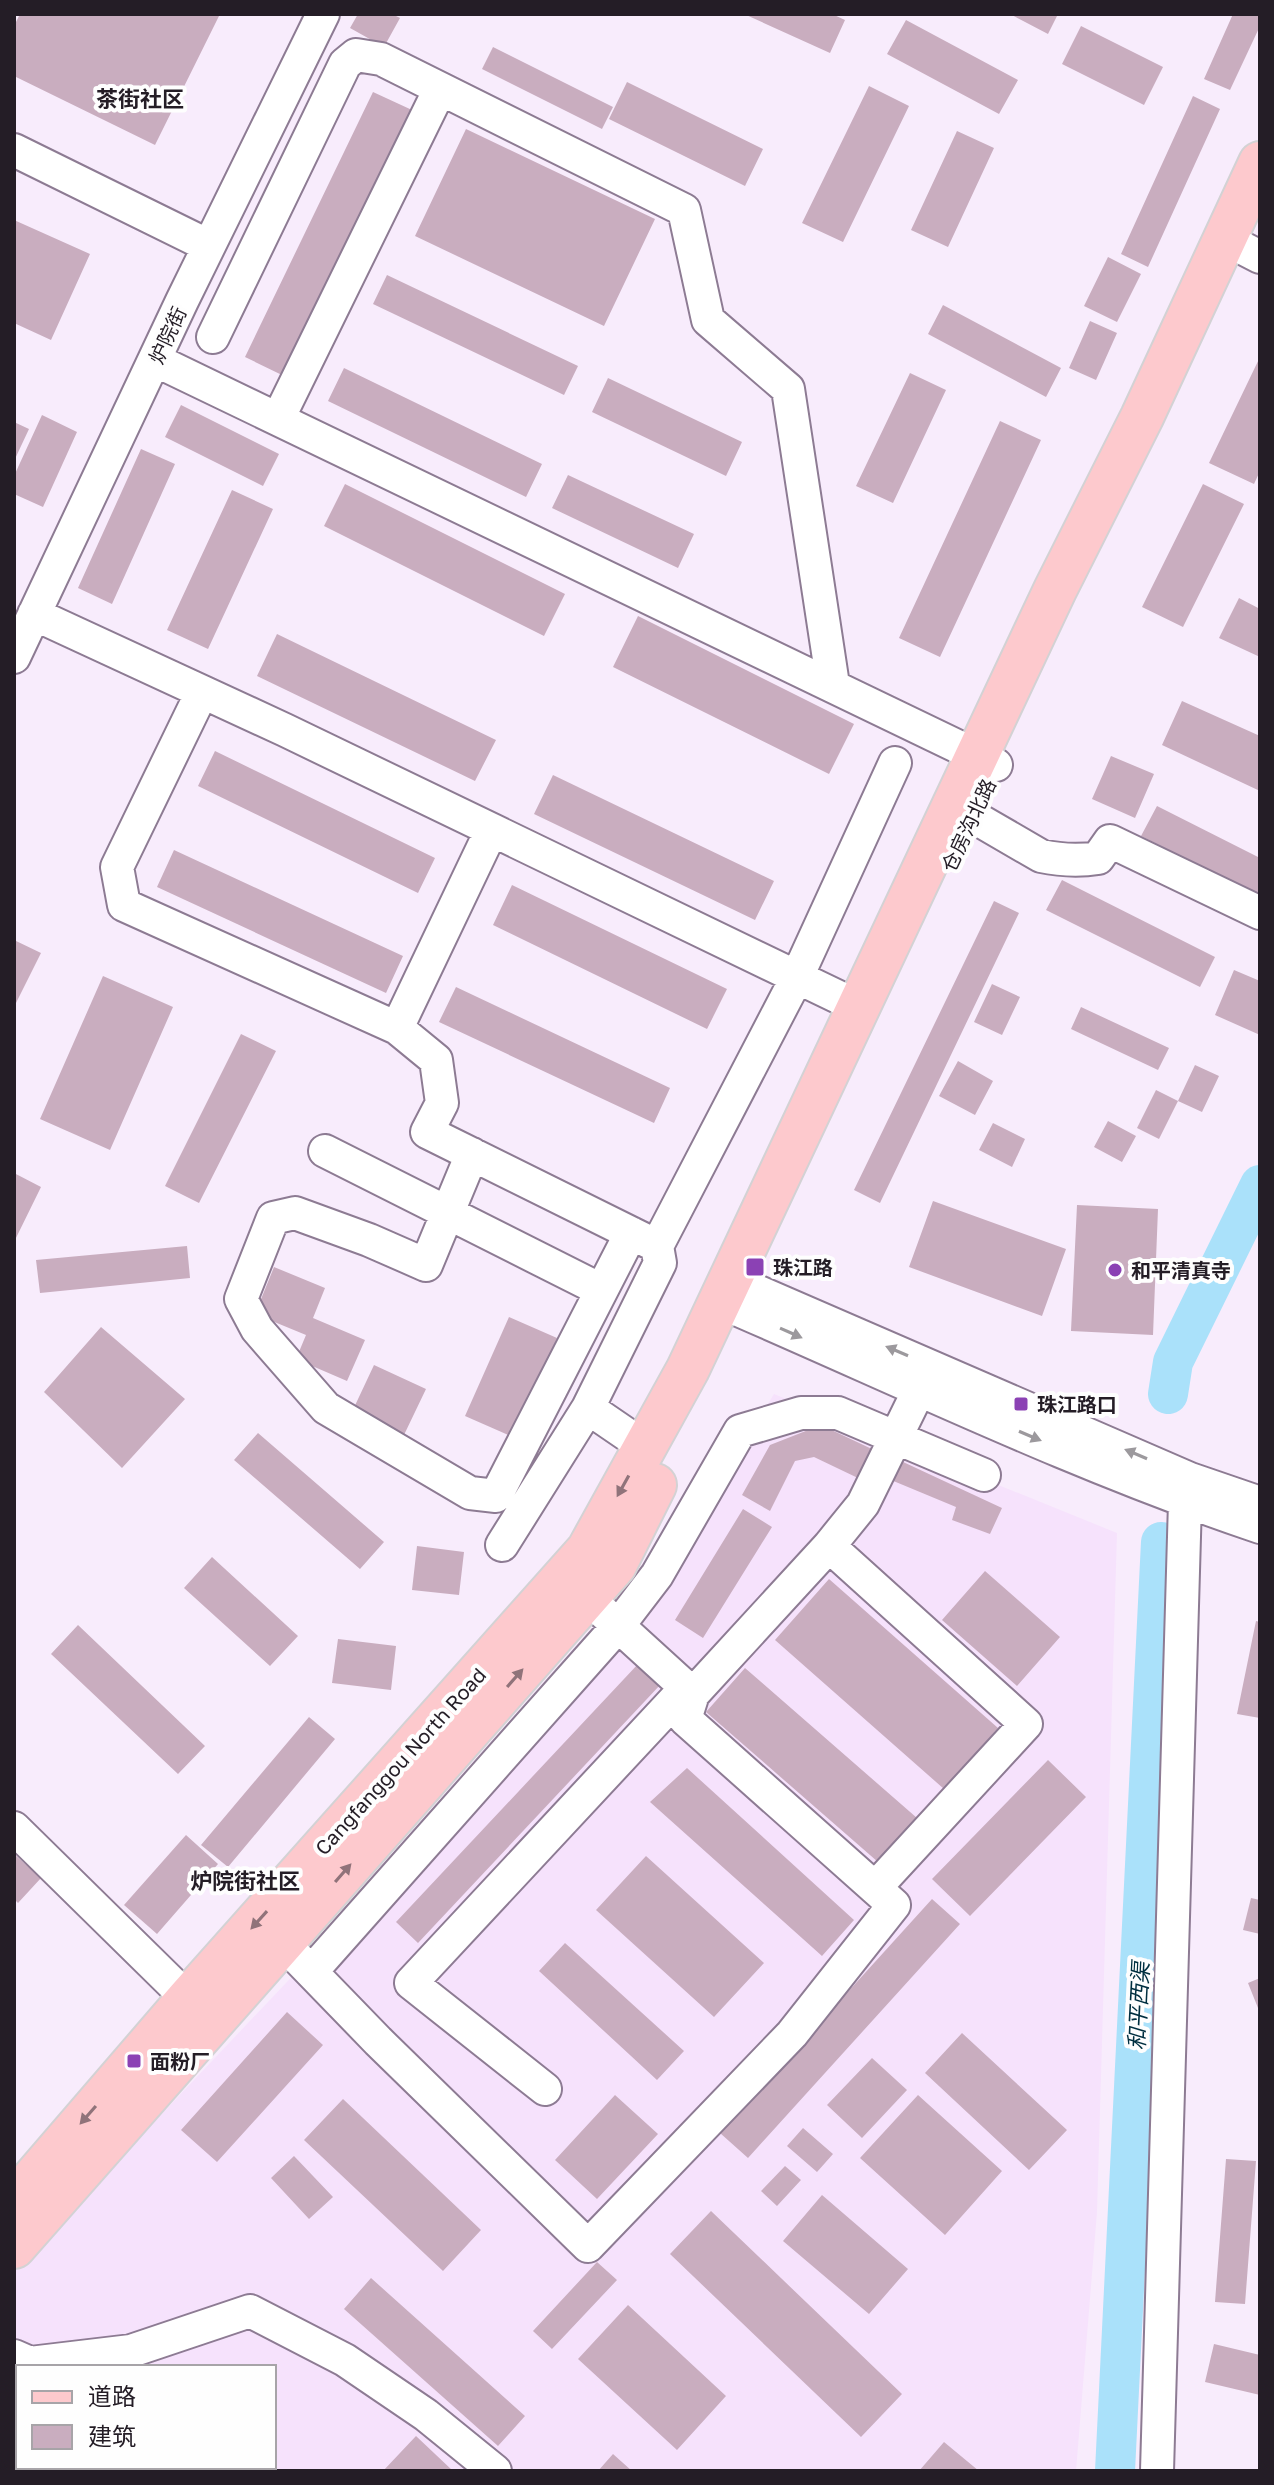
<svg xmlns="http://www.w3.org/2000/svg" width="1274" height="2485" viewBox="0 0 1274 2485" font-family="'Golos Text','Noto Sans SC',sans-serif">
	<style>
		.built { fill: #f6e2fc; fill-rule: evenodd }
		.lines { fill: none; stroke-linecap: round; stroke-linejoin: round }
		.river { stroke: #aae1fa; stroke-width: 40 }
		.building { fill: #c9adbf }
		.minor-casing { stroke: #8d7b93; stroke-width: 36 }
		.major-casing { stroke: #d3d2d4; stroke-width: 46 }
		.minor { stroke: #fff; stroke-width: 32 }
		.major { stroke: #fdc9cd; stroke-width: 42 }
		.oneway { fill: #9c999d }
		.oneway2 { fill: #90737a }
		.poi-dot { fill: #8b41b4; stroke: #fefefe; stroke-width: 3 }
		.labels { text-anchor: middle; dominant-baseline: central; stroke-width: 8; stroke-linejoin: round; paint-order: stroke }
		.street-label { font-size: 20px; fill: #241d26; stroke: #fefefe }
		.poi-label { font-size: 20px; font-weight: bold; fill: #241d26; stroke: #fefefe; text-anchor: start }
		.neighbourhood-label { font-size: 22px; font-weight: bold; fill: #241d26; stroke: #fefefe }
		.water-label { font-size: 22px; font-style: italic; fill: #002f40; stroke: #fefefe }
	</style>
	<rect width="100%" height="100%" fill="#f8ecfc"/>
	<path class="built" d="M774 1394 1117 1533 1097 2212 1076 2471H14V2270L645 1604ZM18 2367H274V2467H18Z"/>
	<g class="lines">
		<path class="river" d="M1168 1394 1173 1362 1260 1185
			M1115 2471 1161 1542"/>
	</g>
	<path class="building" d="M20 14H220L155 145 14 76V26Z
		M358 14H392L400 18 384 47 350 28Z
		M744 14H832L845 20 830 53Z
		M1010 14H1058L1048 34Z
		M1233 14H1260V26L1230 90 1204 79Z
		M906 20 1018 80 999 114 887 54Z
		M1081 26 1163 67 1144 105 1062 64Z
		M493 47 613 107 602 129 482 69Z
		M627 82 763 149 745 186 609 119Z
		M869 86 909 106 843 242 802 223Z
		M373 92 412 110 284 376 245 357Z
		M1193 96 1220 109 1148 267 1121 254Z
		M466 129 655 219 604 326 415 236Z
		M957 131 994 148 948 247 911 230Z
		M14 220 90 254 51 340 14 323Z
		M1108 257 1141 274 1117 322 1084 306Z
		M387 275 578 366 564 395 373 304Z
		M943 305 1061 368 1046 397 928 334Z
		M1090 321 1117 333 1096 380 1069 368Z
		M1260 357V471L1254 484 1209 463Z
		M344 368 542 464 526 497 328 401Z
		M910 373 946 390 893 503 856 486Z
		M608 378 742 442 726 476 592 412Z
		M181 405 279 454 263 486 165 437Z
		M42 415 77 432 43 507 14 494V476Z
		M1000 421 1041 440 940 657 899 638Z
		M14 422 29 429 14 461Z
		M141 449 175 464 112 604 78 588Z
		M568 475 694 534 678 568 552 508Z
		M345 484 565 594 544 636 324 526Z
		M1203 484 1244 504 1183 627 1142 607Z
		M232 490 273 509 208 649 167 630Z
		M1239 598 1260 609V657L1219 638Z
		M638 616 854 724 829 774 613 667Z
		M277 634 496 740 475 781 257 676Z
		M1182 701 1260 736V791L1162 745Z
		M215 751 435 858 418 893 198 786Z
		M1111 756 1154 774 1135 818 1092 799Z
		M553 775 774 881 755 920 534 814Z
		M1157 806 1260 858V897L1141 836Z
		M174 850 403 956 386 993 157 887Z
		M1062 880 1215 957 1200 987 1046 910Z
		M512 885 727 989 707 1029 493 925Z
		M994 901 1019 913 880 1203 854 1190Z
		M14 940 41 953 14 1007Z
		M1234 970 1260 981V1035L1215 1015Z
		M103 976 173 1007 110 1150 40 1119Z
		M992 984 1020 997 1002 1035 974 1022Z
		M456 987 670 1088 654 1123 439 1022Z
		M1081 1007 1169 1048 1158 1070 1071 1029Z
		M241 1034 276 1051 199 1203 165 1186Z
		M958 1061 993 1081 975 1115 939 1096Z
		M1195 1065 1219 1076 1202 1112 1178 1101Z
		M1156 1090 1178 1101 1159 1139 1137 1128Z
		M1108 1121 1136 1136 1122 1162 1094 1147Z
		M993 1123 1025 1139 1012 1167 979 1150Z
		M14 1173 41 1187 14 1242Z
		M933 1201 1066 1249 1042 1316 909 1267Z
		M1077 1205 1158 1209 1153 1335 1071 1331Z
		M187 1246 190 1278 40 1293 36 1260Z
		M274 1267 325 1288 313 1318 365 1340 347 1381 296 1359 306 1335 255 1314Z
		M509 1317 557 1338 513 1437 465 1416Z
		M101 1327 185 1399 122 1468 44 1392Z
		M374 1365 426 1389 403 1437 351 1414Z
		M821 1425 874 1450 860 1479 814 1457 795 1461 770 1511 742 1495 770 1445Z
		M258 1433 384 1542 360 1569 234 1460Z
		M901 1461 1002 1508 990 1534 952 1520 956 1507 891 1480Z
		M743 1509 772 1527 703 1638 675 1620Z
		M417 1546 464 1552 459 1595 412 1590Z
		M212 1557 298 1636 270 1666 184 1588Z
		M985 1571 1060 1637 1017 1686 942 1620Z
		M829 1579 998 1728 944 1789 775 1640Z
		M1256 1621 1260 1622V1718L1237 1714Z
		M78 1625 205 1746 178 1774 51 1654Z
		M338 1639 396 1646 391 1690 332 1683Z
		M639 1663 661 1684 418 1943 396 1922Z
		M745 1668 917 1818 878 1862 706 1712Z
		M309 1717 335 1739 228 1867 201 1845Z
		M1048 1760 1086 1797 970 1916 932 1879Z
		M687 1768 854 1920 822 1956 650 1802Z
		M186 1835 218 1864 157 1934 124 1905Z
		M14 1854 41 1878 18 1903 14 1899Z
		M646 1856 764 1963 714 2017 596 1910Z
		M1251 1898 1260 1900V1934L1243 1930Z
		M932 1899 960 1924 748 2158 720 2133Z
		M565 1943 684 2051 657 2080 539 1971Z
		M1260 1978V2013L1248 1983Z
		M287 2012 323 2045 217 2162 181 2130Z
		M962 2033 1067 2130 1029 2170 925 2073Z
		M872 2058 907 2090 862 2138 827 2105Z
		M615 2095 658 2134 597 2199 555 2160Z
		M918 2095 1002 2171 945 2235 860 2158Z
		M343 2099 481 2230 443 2271 304 2140Z
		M803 2128 833 2154 817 2172 787 2146Z
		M294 2156 333 2197 309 2219 271 2178Z
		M1226 2159 1256 2161 1245 2304 1215 2302Z
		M785 2166 801 2180 777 2206 761 2191Z
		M822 2195 908 2269 869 2314 783 2241Z
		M711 2211 902 2394 861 2437 670 2254Z
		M597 2262 617 2280 552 2349 533 2331Z
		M371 2278 525 2416 498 2446 344 2309Z
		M628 2305 726 2396 677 2450 578 2359Z
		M1214 2344 1260 2355V2395L1205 2382Z
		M416 2436 453 2471H383Z
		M944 2442 979 2471H919Z
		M613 2454 632 2471H598Z"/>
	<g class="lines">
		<defs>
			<path id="minor" d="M14 150 209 246
				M1225 239 1260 257
				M213 337 345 64 356 55 381 59 684 210 708 320 788 389 833 685
				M155 360 996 765
				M278 419 440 89
				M34 614 285 730 859 1007
				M14 657 182 301 323 14
				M202 692 117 867 124 905 397 1028 491 831
				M972 816 1041 856C1060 860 1079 861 1098 858L1110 841 1260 913
				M397 1028 436 1060 442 1103 427 1132 657 1246 660 1263 588 1408 502 1545
				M325 1151 601 1290
				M472 1154 426 1265 369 1240 295 1213 273 1218 241 1299 257 1329 326 1408 470 1493 496 1496 631 1233
				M657 1246 796 979 895 763
				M731 1280 1190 1479 1260 1503
				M720 1302C899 1379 1075 1465 1260 1527
				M588 1408 645 1447
				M829 1546 1026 1724 875 1888
				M603 1612 693 1694 829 1546 863 1504 919 1390
				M14 1828 188 1999 199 2016
				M282 1942 378 2041 588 2246 792 2034 894 1905 685 1719 693 1694
				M311 1972 618 1626 657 1575 740 1431 801 1413H838L984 1475
				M545 2089 411 1983 686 1688
				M14 2356 30 2363 131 2351 250 2311 345 2360 426 2415 495 2471
				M1157 2471 1185 1502 1190 1479"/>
			<path id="major" d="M14 2201 188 1999 588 1550 688 1369 1055 590 1142 417 1260 163
				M14 2247 615 1565 655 1485"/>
		</defs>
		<use href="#minor" class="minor-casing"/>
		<use href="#major" class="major-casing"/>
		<use href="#minor" class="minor"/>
		<use href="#major" class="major"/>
	</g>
	<defs><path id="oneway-solid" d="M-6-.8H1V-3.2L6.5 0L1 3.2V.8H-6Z" transform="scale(2)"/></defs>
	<g class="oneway">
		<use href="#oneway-solid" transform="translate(791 1333) rotate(24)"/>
		<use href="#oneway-solid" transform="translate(897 1351) rotate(-157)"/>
		<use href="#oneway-solid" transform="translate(1030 1436) rotate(23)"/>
		<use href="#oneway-solid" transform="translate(1136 1454) rotate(-157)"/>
	</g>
	<g class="oneway2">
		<use href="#oneway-solid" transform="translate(623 1486) rotate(119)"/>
		<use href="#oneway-solid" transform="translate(515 1678) rotate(-49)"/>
		<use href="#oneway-solid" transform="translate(343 1873) rotate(-49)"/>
		<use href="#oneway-solid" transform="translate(259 1920) rotate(132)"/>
		<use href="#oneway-solid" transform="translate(88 2115) rotate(131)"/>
	</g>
	<g class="poi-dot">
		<rect x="745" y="1257" width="20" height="20" rx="4"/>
		<circle cx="1115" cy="1270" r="8"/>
		<rect x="1013" y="1396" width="16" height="16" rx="4"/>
		<rect x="126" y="2053" width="16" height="16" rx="4"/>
	</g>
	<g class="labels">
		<g class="street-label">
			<text transform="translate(167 335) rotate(-65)">炉院街</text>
			<text transform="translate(968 825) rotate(-65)">仓房沟北路</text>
			<text transform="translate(400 1761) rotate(-48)">Cangfanggou North Road</text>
		</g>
		<g class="poi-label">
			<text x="773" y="1267">珠江路</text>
			<text x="1131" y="1270">和平清真寺</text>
			<text x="1037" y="1404">珠江路口</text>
			<text x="150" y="2061">面粉厂</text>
		</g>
		<g class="neighbourhood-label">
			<text x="140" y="98">茶街社区</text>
			<text x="245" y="1880">炉院街社区</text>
		</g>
		<g class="water-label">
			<text transform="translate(1138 2006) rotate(-87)">和平西渠</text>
		</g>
	</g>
	<rect width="1274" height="2485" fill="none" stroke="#241d26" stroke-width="32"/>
	<rect x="16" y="2365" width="260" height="104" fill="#fefefe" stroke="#a7a4a8" stroke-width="2"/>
	<rect x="32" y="2391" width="40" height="12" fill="#fdc9cd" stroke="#a7a4a8" stroke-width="2"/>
	<text x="88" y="2405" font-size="24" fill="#241d26">道路</text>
	<rect x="32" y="2425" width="40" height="24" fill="#c9adbf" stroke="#a7a4a8" stroke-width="2"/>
	<text x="88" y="2445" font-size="24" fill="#241d26">建筑</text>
</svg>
